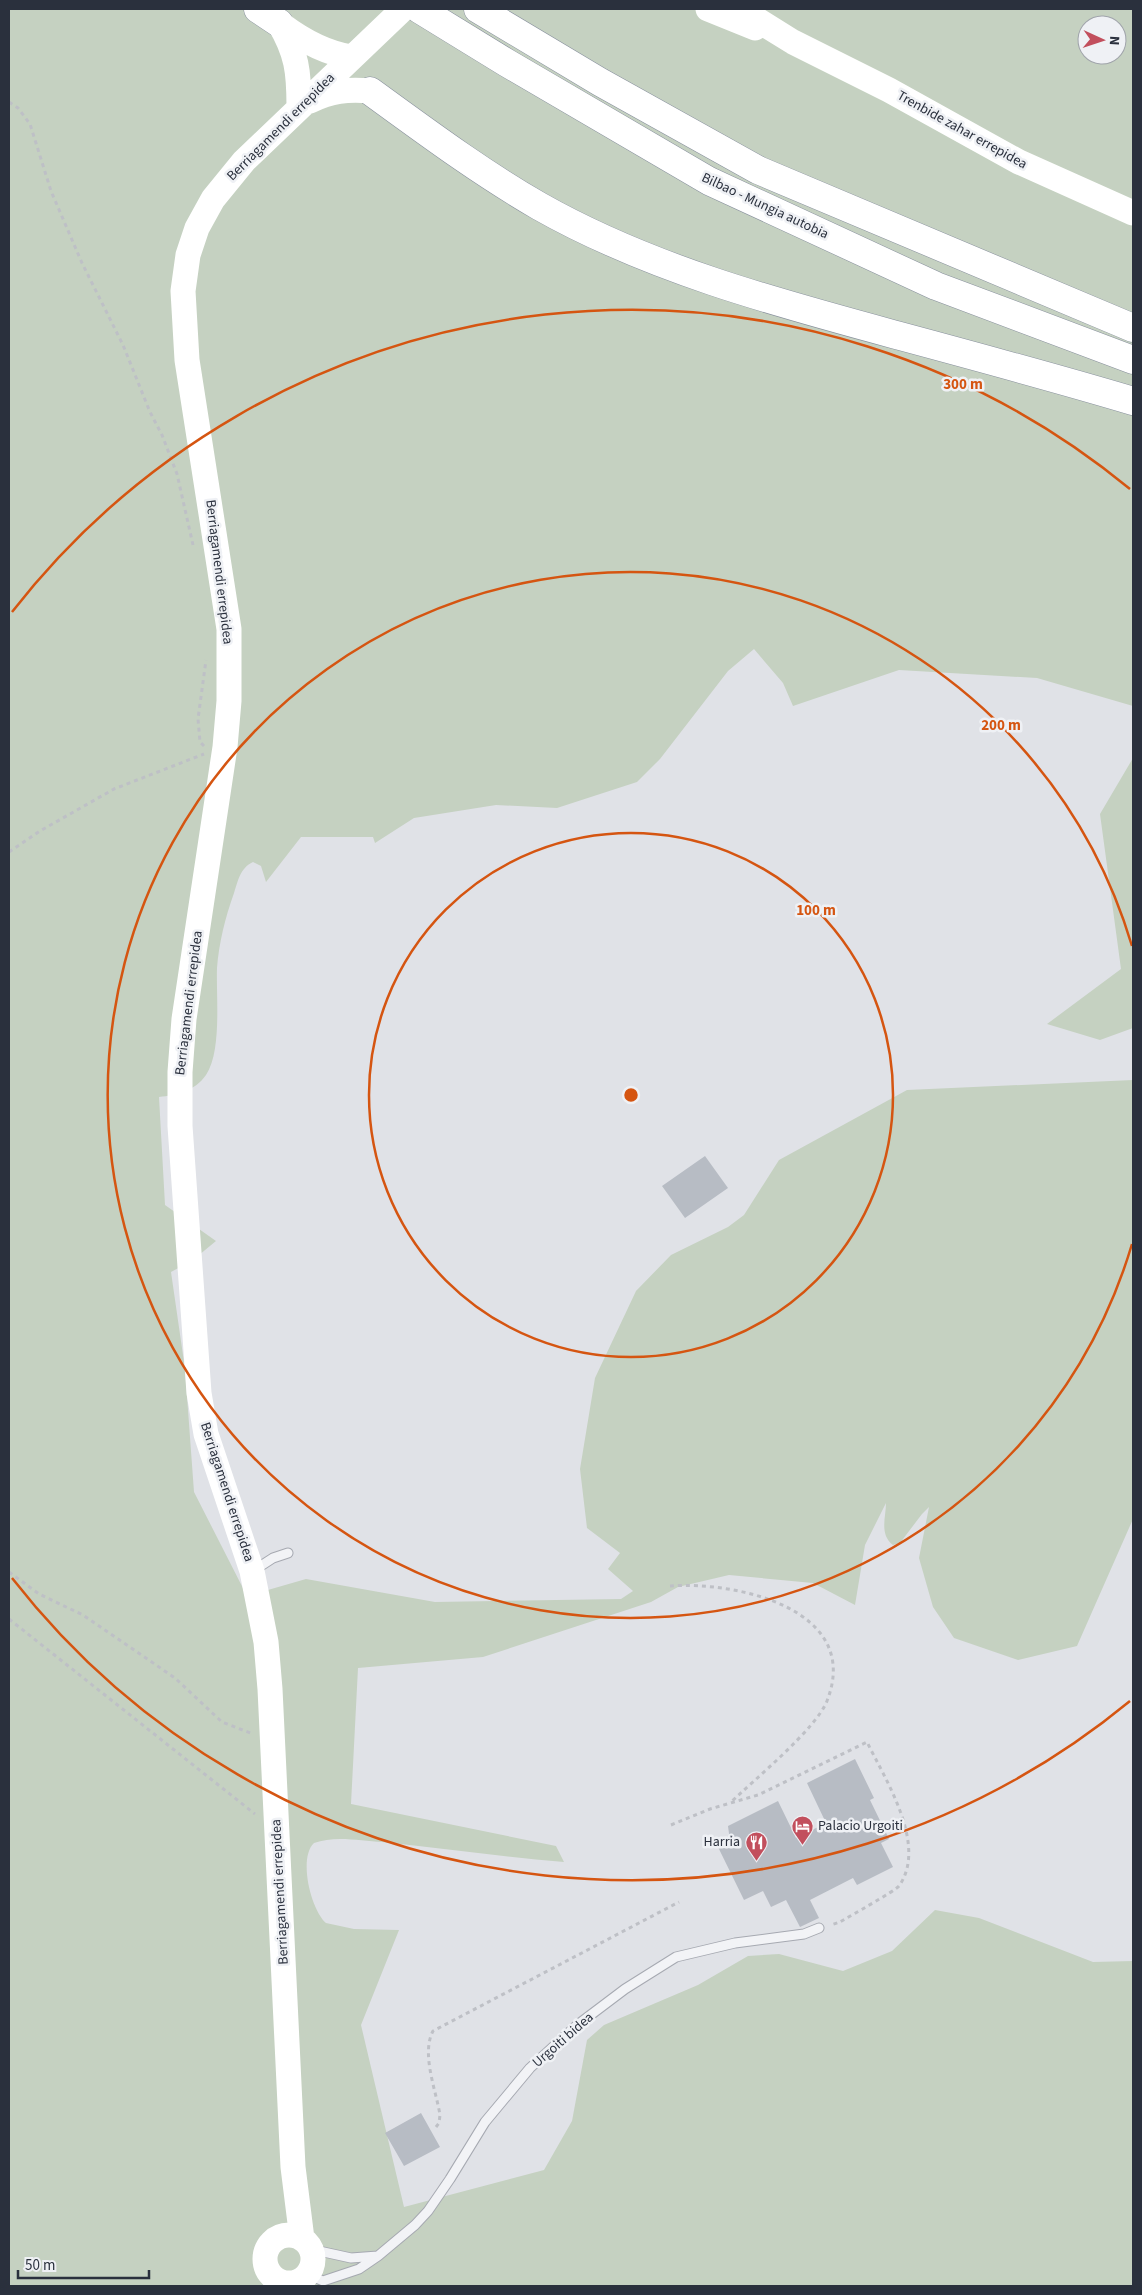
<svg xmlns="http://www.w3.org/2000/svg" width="1142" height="2295" viewBox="0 0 1142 2295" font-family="'Source Sans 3',sans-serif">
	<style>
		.green { fill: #c5d1c1; fill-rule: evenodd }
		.building { fill: #b7bcc4 }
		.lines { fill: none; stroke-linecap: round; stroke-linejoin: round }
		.lane-casing { stroke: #a6a9b1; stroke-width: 11 }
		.highway-casing { stroke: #88909d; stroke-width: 29 }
		.path { stroke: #bec0c6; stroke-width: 3; stroke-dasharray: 4 4; stroke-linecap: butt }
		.lane { stroke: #f2f3f6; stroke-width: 9 }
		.secondary { stroke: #fff; stroke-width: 25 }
		.highway { stroke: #fff; stroke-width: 28 }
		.ring { fill: none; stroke: #d55511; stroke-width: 2.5 }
		.labels { text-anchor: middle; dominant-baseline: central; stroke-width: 5; stroke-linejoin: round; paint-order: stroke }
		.street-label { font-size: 14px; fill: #2a303d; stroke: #eff1f5 }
		.poi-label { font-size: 14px; fill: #2a303d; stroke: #eff1f5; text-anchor: start }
		.centre { fill: #d55511; stroke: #eff1f5; stroke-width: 2.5 }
		.ring-label { font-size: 15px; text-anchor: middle; font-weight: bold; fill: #d55511; stroke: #eff1f5; stroke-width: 5; stroke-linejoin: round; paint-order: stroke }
	</style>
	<rect width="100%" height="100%" fill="#e0e2e7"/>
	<path class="green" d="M9 9H1133V706L1037 678 899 670 793 706 783 683 754 649 728 671 660 759 637 782 557 808 496 805 414 818 375 843 373 837H301L266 882 261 866 253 862C240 868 238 881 234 893 225 918 219 943 217 968 216 997 222 1051 206 1075 195 1091 177 1095 159 1097L165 1205 216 1241 193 1260 171 1272 185 1369 194 1492 247 1596 306 1579 435 1602 621 1599 633 1591 608 1569 620 1553 587 1528 580 1469 595 1378 636 1291 671 1255 728 1227 744 1215 779 1160 907 1090 1133 1080V1519L1077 1646 1018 1660 954 1638 933 1607 919 1558 929 1507 922 1514 900 1543 893 1545C879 1534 886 1517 886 1503L865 1545 855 1605 813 1583 729 1575 678 1587 651 1602 483 1657 358 1668 351 1804 556 1846 564 1862C503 1857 443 1848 382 1842 361 1841 335 1835 314 1843 298 1858 311 1910 326 1923L354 1929 399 1930 361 2025 404 2207 544 2170 572 2121 587 2040 604 2025 698 1985 748 1956 779 1954 843 1971 892 1951 935 1910 979 1918 1093 1962 1133 1961V2286H9ZM1087 25H1117V55H1087Z
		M1133 758V1028L1100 1040 1047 1024 1121 969 1100 814Z"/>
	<path class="building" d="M705 1156 728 1188 685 1218 662 1186Z
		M855 1759 874 1798 870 1800 889 1839 881 1843 893 1867 857 1885 853 1878 810 1900 819 1918 800 1927 786 1900 771 1907 763 1891 744 1900 718 1847 730 1841 728 1826 778 1801 796 1838 826 1823 807 1783Z
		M421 2113 440 2147 404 2166 385 2133Z"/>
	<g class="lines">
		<defs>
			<path id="lane" d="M253 1571 273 1558 288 1553
				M378 2256 415 2225 428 2211 450 2179 485 2122 530 2068 576 2026 625 1989 676 1957 735 1943 804 1934 819 1928
				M307 2274 323 2281 359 2269 378 2256 351 2258 310 2249"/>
			<path id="highway" d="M258 9 279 23
				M419 9 507 63 709 181 936 286 1133 360
				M478 9 600 82 758 170 1133 328
				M370 91C425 131 480 172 539 206 650 269 778 303 900 336 978 357 1056 378 1133 401"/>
		</defs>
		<use href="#lane" class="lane-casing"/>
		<use href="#highway" class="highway-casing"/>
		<path class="path" d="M9 102 18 108 30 124 51 191 82 263 123 345 150 412 162 435 177 474 193 545
			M204 746 200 742 198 719 206 660
			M9 852 40 831 114 789 204 754
			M9 1572 39 1594 83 1615 175 1678 222 1722 253 1734
			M670 1586C736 1581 863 1609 827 1701 816 1729 754 1780 730 1803
			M9 1619 255 1814
			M671 1825 710 1809 758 1795 867 1742C885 1779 928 1845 899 1886 895 1891 850 1916 840 1922L831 1925
			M436 2127 439 2123 440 2115C436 2090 421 2054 433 2031L679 1902"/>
		<use href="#lane" class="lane"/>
		<path class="secondary" d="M708 9 755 28
			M740 9 793 42 889 90 1019 162 1133 213
			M279 23C297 53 299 72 299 107
			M282 25C302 40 326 53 351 57
			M310 101C331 91 347 89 370 91
			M265 2259a24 24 0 1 1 48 0a24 24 0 1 1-48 0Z
			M302 2239 293 2167 270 1689 266 1642 252 1571 206 1434 199 1393 180 1126V1072L184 1019 225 747 229 701V629L187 360 183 291 188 255 197 228 213 199 244 161 403 9"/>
		<use href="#highway" class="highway"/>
	</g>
	<g class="ring">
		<circle cx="631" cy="1095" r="262"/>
		<path d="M1132 1244A523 523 0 1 1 1132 946"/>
		<path d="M1130 1701A785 785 0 0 1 12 1578M12 612A785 785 0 0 1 1130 489"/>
	</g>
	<defs>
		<symbol id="hotel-pin" viewBox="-11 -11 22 30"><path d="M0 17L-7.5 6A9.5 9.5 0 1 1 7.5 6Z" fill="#c24f5d" stroke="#eff1f5"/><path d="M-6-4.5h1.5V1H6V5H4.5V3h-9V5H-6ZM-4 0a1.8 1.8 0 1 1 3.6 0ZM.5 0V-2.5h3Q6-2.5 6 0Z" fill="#fff"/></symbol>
		<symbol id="restaurant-pin" viewBox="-11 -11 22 30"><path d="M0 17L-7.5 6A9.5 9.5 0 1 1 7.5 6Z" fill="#c24f5d" stroke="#eff1f5"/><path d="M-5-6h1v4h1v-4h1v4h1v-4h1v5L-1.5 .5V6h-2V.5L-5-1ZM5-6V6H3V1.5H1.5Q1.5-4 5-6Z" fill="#fff"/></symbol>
	</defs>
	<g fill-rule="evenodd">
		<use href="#hotel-pin" x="790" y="1814" width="25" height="34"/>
		<use href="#restaurant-pin" x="744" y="1830" width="25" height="34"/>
	</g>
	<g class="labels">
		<g class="street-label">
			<text transform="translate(281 127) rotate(-45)">Berriagamendi errepidea</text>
			<text transform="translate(962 130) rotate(29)">Trenbide zahar errepidea</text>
			<text transform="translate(765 206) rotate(25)">Bilbao - Mungia autobia</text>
			<text transform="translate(219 572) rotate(83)">Berriagamendi errepidea</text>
			<text transform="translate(189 1003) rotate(-83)">Berriagamendi errepidea</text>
			<text transform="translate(227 1492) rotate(72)">Berriagamendi errepidea</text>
			<text transform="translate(280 1892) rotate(-93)">Berriagamendi errepidea</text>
			<text transform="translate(563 2040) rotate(-41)">Urgoiti bidea</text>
		</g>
		<g class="poi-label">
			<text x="818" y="1826">Palacio Urgoiti</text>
			<text x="740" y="1842" text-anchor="end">Harria</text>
		</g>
	</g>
	<circle cx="631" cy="1095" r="8" class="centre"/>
	<g class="ring-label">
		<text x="963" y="389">300 m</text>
		<text x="1001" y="730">200 m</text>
		<text x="816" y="915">100 m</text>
	</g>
	<rect width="1142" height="2295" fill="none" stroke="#2a303d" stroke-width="20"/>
	<g transform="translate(1102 40) rotate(93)"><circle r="24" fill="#eff1f5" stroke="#a0a4ab"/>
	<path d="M0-4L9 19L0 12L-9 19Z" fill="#c24f5d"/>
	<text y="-8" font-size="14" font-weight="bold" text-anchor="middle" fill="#2a303d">N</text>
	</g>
	<path d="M18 2270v8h131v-8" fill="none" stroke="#2a303d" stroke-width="2.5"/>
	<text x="25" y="2270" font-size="15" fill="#2a303d" stroke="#eff1f5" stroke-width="4" paint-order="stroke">50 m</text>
</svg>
